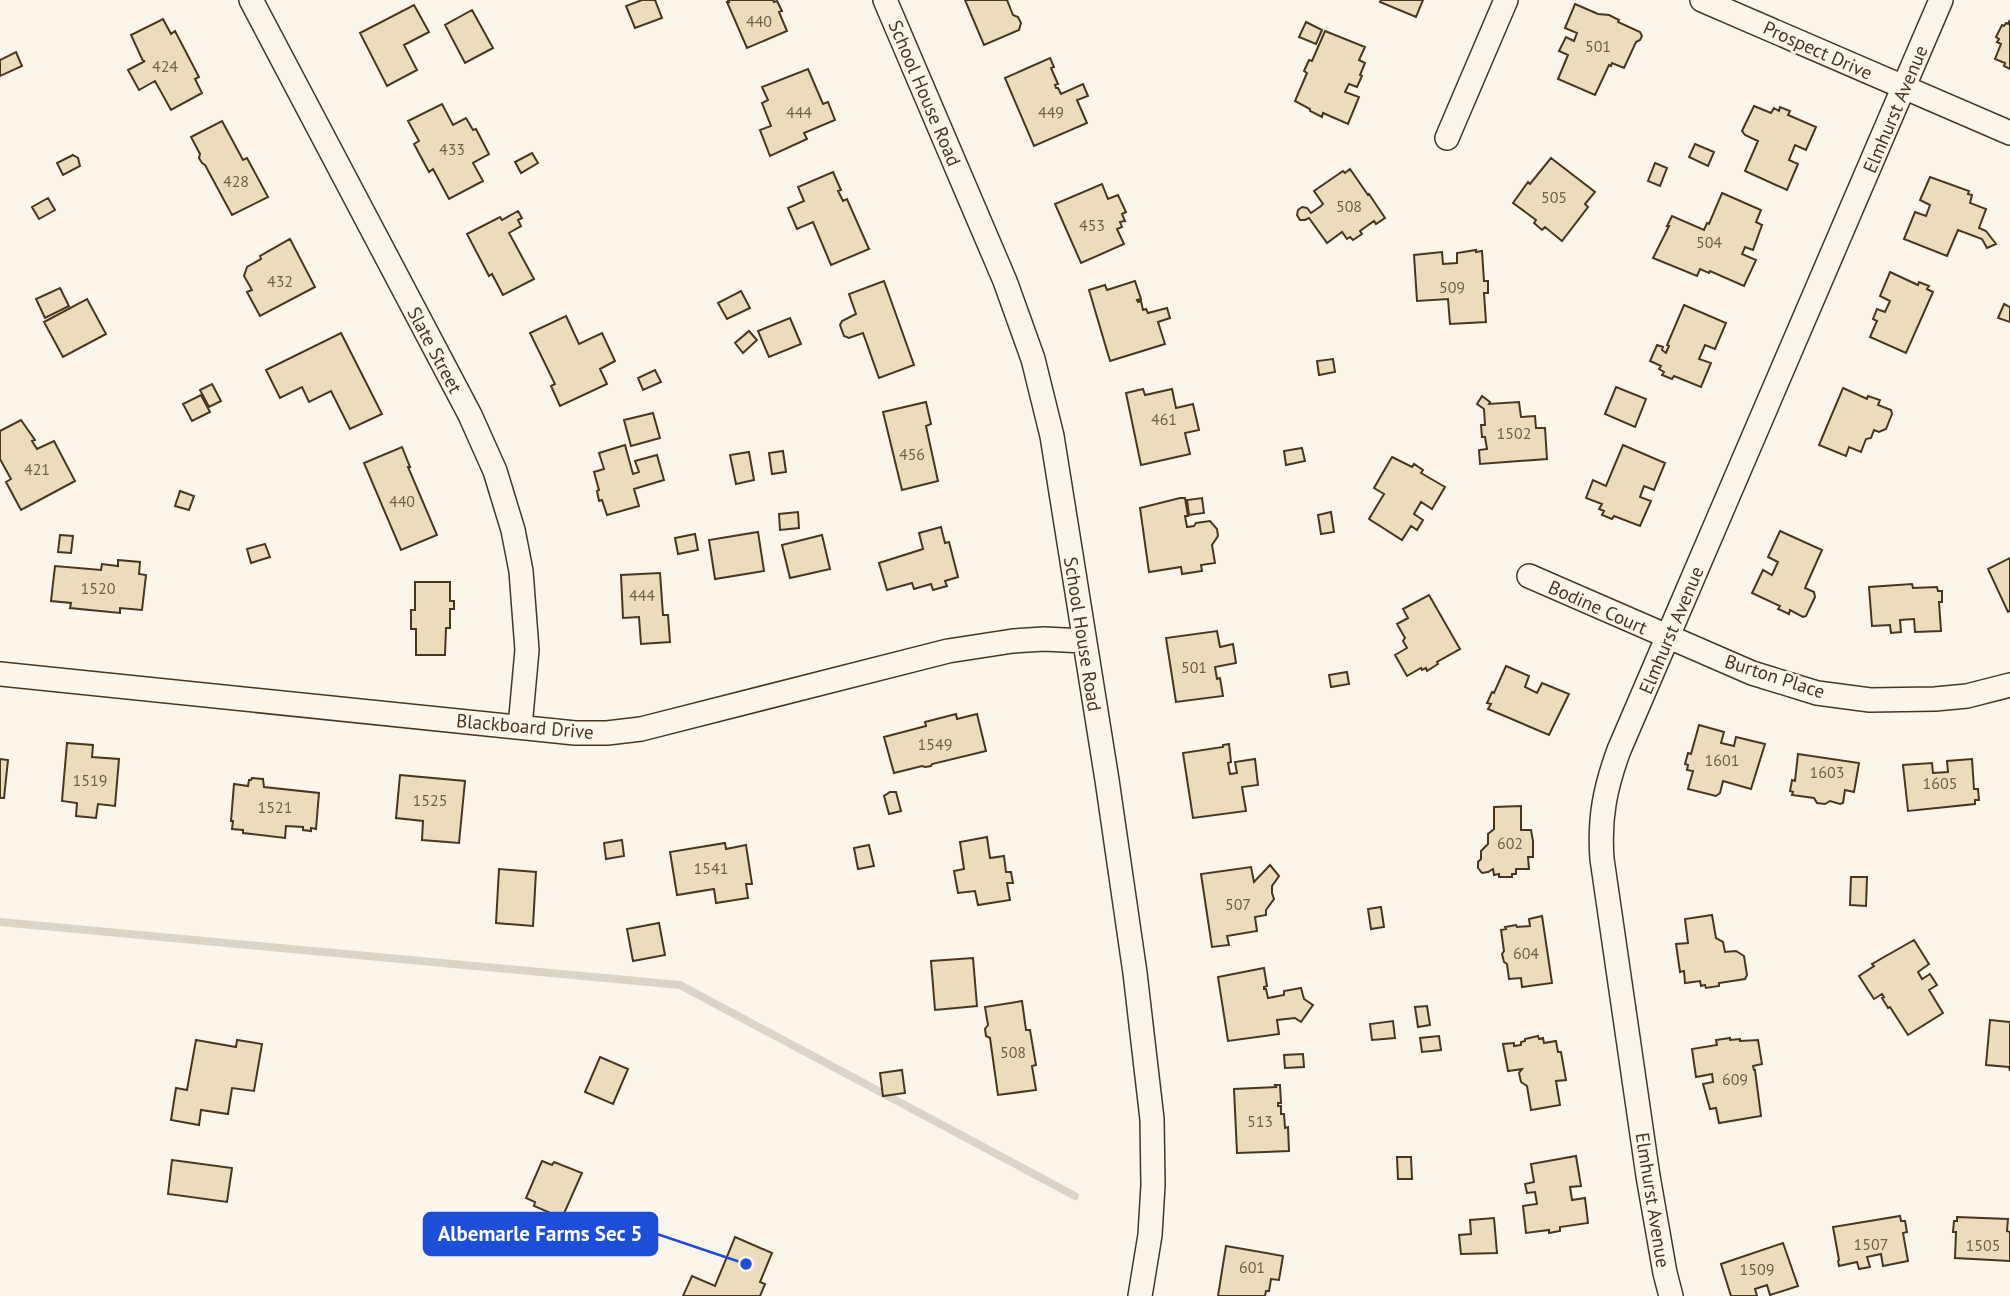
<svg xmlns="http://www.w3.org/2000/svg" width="2010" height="1296" viewBox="0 0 2010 1296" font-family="'PT Sans',sans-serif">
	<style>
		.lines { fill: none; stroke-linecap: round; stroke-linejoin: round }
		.stream { stroke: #dcd4c6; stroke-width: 8 }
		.building { fill: #ecdcbc; stroke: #4a3520; stroke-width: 2 }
		.minor-casing { stroke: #4a3520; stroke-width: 26 }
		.minor { stroke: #fbf6e9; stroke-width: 23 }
		.labels { text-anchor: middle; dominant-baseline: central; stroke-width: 5; stroke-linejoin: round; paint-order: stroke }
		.number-label { font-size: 16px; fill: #725f47 }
		.street-label { font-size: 19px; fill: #4a3520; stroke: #fbf6e9 }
		.leader { fill: none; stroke: #1d4ed8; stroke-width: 2.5 }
		.callout-dot { fill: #1d4ed8; stroke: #fbf6e9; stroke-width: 2.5 }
		.callout { fill: #1d4ed8; stroke: #1d4ed8; stroke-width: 2.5 }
		.callout-label { font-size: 21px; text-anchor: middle; font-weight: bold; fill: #fff }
	</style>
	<rect width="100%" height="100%" fill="#fbf6e9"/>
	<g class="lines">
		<path class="stream" d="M0 922 680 985 1075 1196"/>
	</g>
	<path class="building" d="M642 0H655L662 18 635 28 626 6Z
		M728 0H773L774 2 777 1 782 11 779 12 787 31 747 48 727 2H729Z
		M965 0H1007L1013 15 1018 17 1021 23 1019 30 984 45Z
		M1381 0H1423L1416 17 1380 2Z
		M1575 4 1598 14 1609 15 1619 20 1618 22 1640 32 1642 36 1640 40 1636 42 1624 68 1612 63 1611 66 1609 65 1595 95 1558 79 1568 55 1559 51 1566 37 1574 41 1577 33 1565 28Z
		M414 5 429 32 404 45 417 70 387 86 360 33Z
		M472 10 493 48 465 63 445 25Z
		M163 19 171 34 175 31 199 77 195 79 202 93 171 110 155 81 139 90 128 70 145 61H143L131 35Z
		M2010 20V69L2004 66 2005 63 1995 59 2001 44 1997 42 1999 39 1996 37 2002 25 2004 26 2006 23 2008 24Z
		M1306 22 1322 30 1316 44 1299 37Z
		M1325 31 1365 47 1359 60 1365 63 1360 75 1362 76 1357 87 1349 84 1345 92 1359 97 1348 124 1323 113 1322 117 1310 111V109L1295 101 1307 73 1304 71 1309 60 1312 61Z
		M16 52 22 66 0 76V60Z
		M1050 58 1054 67 1051 68 1058 84 1055 85 1056 88H1058L1061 94 1083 84 1088 96 1077 100 1087 123 1034 146 1005 78Z
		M808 69 823 104 828 102 835 120 804 133 807 139 770 156 760 130 771 126 762 103 768 100 762 87Z
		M442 104 453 125 466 118 473 130 476 129 489 154 473 163 483 181 449 199 433 169 429 172 414 144 419 141 408 121Z
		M1754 106 1771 113 1774 108 1779 111 1780 107 1790 111 1788 115 1816 127 1806 150 1795 145 1789 160 1798 164 1787 190 1745 171 1758 141 1745 135 1742 131Z
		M222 121 243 160 247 158 268 197 232 215 205 165 202 163 199 158 200 154 191 137Z
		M1695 144 1714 152 1708 166 1689 157Z
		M532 153 538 163 521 173 515 162Z
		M73 155 78 158 80 166 63 175 57 163Z
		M1551 158 1595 192 1585 204 1588 207 1562 241 1545 227 1542 230 1534 223 1536 220 1513 203 1528 182 1530 184Z
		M1655 163 1667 168 1660 186 1648 181Z
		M1350 169 1368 195 1369 194 1385 218 1376 224 1374 221 1360 231 1362 234 1353 240 1350 237 1347 239 1342 232 1327 243 1309 218 1305 220H1300L1297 215 1298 210 1302 207 1307 208 1311 213 1321 206 1323 204 1314 191 1343 171 1345 173Z
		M833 172 841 190 838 191 843 201 847 199 869 249 831 265 813 222 797 229 788 208 804 201 798 187Z
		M1930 177 1969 191 1968 194 1972 195 1970 203 1986 209 1979 228 1986 231 1996 244 1987 248 1982 239 1958 230 1947 256 1904 239 1915 212 1926 216 1930 205 1920 200Z
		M1102 184 1108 199 1118 195 1126 212 1122 214 1125 221 1120 222 1122 227 1117 229 1124 244 1081 263 1055 204Z
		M1722 193 1761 210 1756 222 1762 225 1753 250 1745 247 1742 254 1756 260 1744 286 1710 271 1709 273 1700 269 1697 276 1653 258 1669 226H1667L1672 216 1704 230 1707 223 1709 224Z
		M48 198 55 210 39 219 32 207Z
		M518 211 522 218 518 220 521 226 509 233 534 279 503 295 492 274 489 276 467 234 500 217 502 220Z
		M290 239 315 287 260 316 247 292 252 290 244 276 247 267 261 259 260 256Z
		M1476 250V252L1482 251 1484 281H1488V293H1484L1486 322 1450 324 1448 299 1417 301 1414 255 1442 252 1443 264 1457 263V253Z
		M1890 272 1918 285 1919 282 1929 286 1927 289 1933 292 1906 353 1870 337 1877 321 1873 319 1877 309 1885 312 1890 301 1880 296Z
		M884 281 914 365 879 378 863 333 849 338 844 336 840 325 842 321 856 314 849 294Z
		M1135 281 1141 299 1137 300 1138 302 1141 301 1143 310 1146 309 1148 313 1167 308 1170 318 1158 322 1165 344 1110 361 1089 290 1105 285 1107 290Z
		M60 288 69 306 45 318 36 299Z
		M741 291 750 308 727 319 718 303Z
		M87 299 106 334 63 357 44 322Z
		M2004 304 2010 307V322L1998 318Z
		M1684 305 1726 323 1715 349 1705 345 1699 359 1711 363 1701 387 1674 376 1672 379 1662 375 1664 372 1659 369 1661 366 1650 361 1657 345 1663 347 1662 350 1666 353 1669 346 1667 345Z
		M566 316 579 344 602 333 615 361 600 369 607 384 560 406 551 386 555 384 530 333Z
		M790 318 801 344 769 357 758 331Z
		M749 331 757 340 743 353 735 343Z
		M341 333 382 414 350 429 331 391 309 402 302 387 280 398 266 370Z
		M1333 359 1335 372 1319 375 1317 361Z
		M655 370 661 382 643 390 638 378Z
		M212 384 221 401 209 407 200 390Z
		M1616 387 1646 399 1635 427 1605 414Z
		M1843 388 1867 399 1868 396 1880 400 1878 405 1891 410 1892 414 1886 429 1879 432 1874 430 1871 438 1866 439 1861 452 1849 447 1846 456 1819 445Z
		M1143 389 1145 395 1172 389 1176 408 1193 404 1199 430 1185 433 1190 454 1141 465 1126 393Z
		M201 395 210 412 192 421 183 404Z
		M1482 396 1490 402 1489 404 1519 402 1521 417 1535 416 1536 428H1545L1547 459 1480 464 1479 450 1487 449 1485 437H1482L1481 425H1485L1484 409 1477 404Z
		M926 402 931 424 926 426 938 481 902 490 883 412Z
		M653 413 660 438 631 446 624 420Z
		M21 420 35 440 32 441 37 449 54 441 75 481 21 510 6 482 11 479 0 459V431Z
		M625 445 633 474 639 472 635 461 657 455 664 480 634 489 639 506 607 515 602 500 599 501 597 491 599 490 594 472 604 469 599 453Z
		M1623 445 1665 463 1654 490 1644 486 1640 497 1651 501 1640 526 1614 516 1612 519 1602 515 1604 511 1599 509 1602 504 1586 498 1593 480 1606 486Z
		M402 447 410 467H408L437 535 401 550 364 463Z
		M1302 448 1305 461 1286 465 1284 451Z
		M783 451 786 472 772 474 769 453Z
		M749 452 754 480 736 484 730 455Z
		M1392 457 1412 467 1414 464 1423 470 1421 473 1445 487 1432 509 1421 502 1414 514 1423 520 1417 530 1411 526 1402 540 1369 519 1384 494 1374 488Z
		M180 491 194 496 189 510 175 506Z
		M1180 498H1185L1188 516H1185L1187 527 1194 526 1196 523 1210 521 1217 529 1218 536 1212 545 1215 563 1201 565 1202 571 1182 574 1181 567 1149 572 1140 508Z
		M1202 498 1204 513 1189 515 1187 500Z
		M798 512 799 528 780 530 779 514Z
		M1331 512 1334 532 1321 534 1318 515Z
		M941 527 945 543 949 542 958 577 945 581 947 586 933 590 931 584 914 589 912 583 887 590 879 563 923 549 919 533Z
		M1780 531 1822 550 1805 588 1814 592 1815 597 1806 616 1803 617 1790 610 1789 614 1778 609 1780 606 1752 593 1763 570 1772 575 1778 562 1768 557Z
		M758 532 764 571 715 579 709 540Z
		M695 534 698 550 678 554 675 538Z
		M60 535 73 536 71 553 58 552Z
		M822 535 830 569 790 578 782 545Z
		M265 544 270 557 251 563 247 549Z
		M2010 558V611L2008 612 1988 569Z
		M118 560 140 562 139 574 146 575 142 610 120 608V613L70 608 71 603 51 601 55 566 101 570 102 564 118 566Z
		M660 573 663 615H668L670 642 641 644 639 617 623 618 621 575Z
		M415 582H450V601H454V609H450V628H446L445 655H416V629H411V610H415Z
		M1912 584 1913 588 1937 587 1938 591H1942V602H1939L1941 631 1915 632 1914 619 1900 620 1901 632 1891 633 1890 625 1872 626 1869 587Z
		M1429 595 1460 649 1437 662 1438 664 1427 671 1426 668 1422 670 1421 668 1407 676 1395 655 1407 648 1403 641 1405 638 1397 624 1408 618 1403 609Z
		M1217 631 1220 647 1233 644 1236 663 1215 667 1217 679 1220 678 1223 696 1176 702 1166 638Z
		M1506 666 1529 676 1525 687 1537 693 1542 683 1569 694 1549 735 1488 709 1491 704 1487 703 1492 692 1494 693Z
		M1347 672 1349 684 1331 687 1329 675Z
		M956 714 957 719 977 714 986 751 932 764 931 766 925 767 922 766 894 773 884 737 926 726 925 722Z
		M1699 725 1724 732 1721 743 1734 746 1736 737 1765 744 1751 789 1723 781 1720 793 1716 796 1688 789 1693 771 1687 770 1688 765 1685 764 1688 753 1691 754Z
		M67 743 93 745 92 757 119 759 115 806 98 804 96 818 76 816 77 803 62 801Z
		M1229 744 1231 762 1228 763 1230 774 1237 773 1235 762 1255 759 1258 785 1242 787 1246 811 1193 818 1183 753 1223 747V745Z
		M1798 754 1859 763 1854 792 1845 790 1843 803 1840 804 1830 801 1825 804 1817 803 1814 798 1792 795 1793 792 1790 791 1792 780 1795 781Z
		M0 759 8 760 4 798H0Z
		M1972 759 1974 789H1978L1979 800H1975V804L1908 811 1903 765 1932 763 1933 773 1948 772 1947 761Z
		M400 775 465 781 459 843 422 840 423 821 396 818Z
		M252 778 263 779 264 787 319 793 316 829 311 828V831L303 830V827L286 826 285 838 243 833V830L232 829 233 821H231L234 784 248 786 249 780H251Z
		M890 792H896L901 811 889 814 884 796Z
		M1521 806V830H1531L1533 841V857H1528L1529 869H1516V874H1512V877H1499V874L1494 875 1493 869 1488 872 1482 873 1478 868V862L1481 859V851L1488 844V834L1494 829V807Z
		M987 837 990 858 1004 856 1006 872H1011L1013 883H1007L1010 900 978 905 975 891 958 893 954 871 964 869 960 842Z
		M622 840 624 856 606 859 604 843Z
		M725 843 726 849 746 845 752 884H746L748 898 716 903 714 889 677 895 670 852Z
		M869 845 874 866 858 869 854 848Z
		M1270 865 1279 876 1272 886V893L1274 899 1266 910V915L1255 917 1257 931 1227 936 1229 945 1212 947 1201 874 1251 867 1254 882Z
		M499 869 536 872 533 926 496 923Z
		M1851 877H1867L1866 906 1850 905Z
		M1381 907 1384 927 1371 929 1368 909Z
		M1712 915 1716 938 1723 942 1725 952 1736 951 1744 956 1747 975 1745 979 1719 983V986L1706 988 1705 985 1701 986 1700 981 1685 983 1684 971 1680 972 1676 944 1688 943 1685 919Z
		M1542 916 1552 983 1522 987 1521 978 1509 979 1507 964 1504 962 1502 954 1504 951 1501 930 1506 929 1505 927 1516 925 1517 927 1530 926 1529 919Z
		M659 923 665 955 633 961 627 929Z
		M1914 940 1929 964 1918 972 1922 979 1930 974 1937 985 1929 990 1943 1013 1908 1035 1890 1007 1888 1008 1882 998 1884 997 1882 994 1874 999 1859 976 1874 966 1872 964Z
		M973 958 977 1006 935 1010 931 961Z
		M1264 968 1267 986 1264 987V989H1266L1268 998 1284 995V991L1301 988 1304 999 1313 1005 1301 1022 1295 1018 1277 1020 1279 1034 1228 1041 1218 977Z
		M1022 1001 1026 1030H1030L1036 1065 1032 1066 1036 1090 998 1095 990 1038 986 1036 985 1029 988 1025 985 1007Z
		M1427 1006 1430 1025 1418 1027 1415 1007Z
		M1990 1020 2010 1022V1071L2009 1067 1986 1065Z
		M1393 1021 1395 1038 1372 1040 1370 1024Z
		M1439 1036 1441 1050 1422 1052 1420 1038Z
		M1538 1036 1539 1039 1543 1038 1544 1043 1556 1041 1558 1052H1561L1566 1080 1556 1081 1560 1105 1531 1110 1527 1086 1521 1082 1519 1073 1522 1069 1508 1071 1503 1044 1514 1043V1046L1521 1045V1042L1525 1041V1039Z
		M1730 1038V1040L1740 1039V1041L1758 1040 1762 1064 1753 1066 1754 1070H1755L1761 1116 1719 1123 1716 1108 1710 1109 1703 1084 1713 1082 1712 1074 1696 1077 1692 1049 1717 1045 1716 1040Z
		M196 1040 236 1047 237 1040 262 1044 254 1091 232 1088 228 1114 201 1110 199 1125 171 1120 176 1088 187 1090Z
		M1303 1054 1304 1067 1285 1068 1284 1055Z
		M600 1057 628 1069 613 1104 585 1092Z
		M902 1070 905 1093 883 1096 880 1073Z
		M1275 1085H1280L1281 1103H1278V1106H1281V1114H1284L1285 1128 1288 1127 1289 1151 1237 1153 1234 1089 1276 1087Z
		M1576 1156 1581 1186 1570 1187 1572 1200 1585 1198 1588 1223 1560 1227V1231L1549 1233V1230L1526 1233 1523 1206 1537 1204 1535 1192 1527 1193 1525 1184 1534 1182 1531 1164Z
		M1397 1157H1411L1412 1179H1398Z
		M172 1160 232 1168 227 1202 168 1194Z
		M542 1161 552 1165 554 1162 582 1173 562 1218 534 1206 535 1202 526 1198Z
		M1900 1216 1901 1221H1905L1907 1232 1903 1233 1908 1261 1883 1266 1881 1254 1867 1257 1870 1267 1859 1269 1857 1262 1839 1266 1838 1261 1839 1260 1833 1227Z
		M1957 1217 2008 1219 2007 1231 2010 1232V1261L1955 1258 1956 1232H1953L1954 1221H1957Z
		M1494 1218 1497 1253 1461 1254 1459 1235 1471 1234 1470 1220Z
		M735 1237 772 1253 760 1282 765 1284 760 1296H683L692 1276 715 1286Z
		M1783 1243 1798 1286 1770 1295 1767 1285 1755 1289 1757 1296H1731L1721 1264Z
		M1226 1246 1283 1256 1279 1280 1271 1279 1269 1291H1266L1265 1296H1218Z"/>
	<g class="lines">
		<defs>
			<path id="minor" d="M251 0 470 415 495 471 513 530 521 571 527 650 520 727
				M885 0 1005 281 1033 359 1052 436 1107 780 1135 973 1152 1119 1153 1185 1150 1235 1140 1296
				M1702 0 2010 133
				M1447 138 1506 0
				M1529 576 1752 673 1817 693 1870 700 1935 699 1967 696 2010 685
				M0 674 575 733H607L641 729 948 651 1013 641 1044 639 1084 641
				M1671 1296 1665 1273 1648 1176 1602 859C1599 818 1605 788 1619 750L1941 0"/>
		</defs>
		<use href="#minor" class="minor-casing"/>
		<use href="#minor" class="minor"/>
	</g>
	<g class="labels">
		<g class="number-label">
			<text x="759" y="21">440</text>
			<text x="1598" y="46">501</text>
			<text x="165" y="66">424</text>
			<text x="799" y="112">444</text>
			<text x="1051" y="112">449</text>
			<text x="452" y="149">433</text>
			<text x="236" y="181">428</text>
			<text x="1554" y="197">505</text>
			<text x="1349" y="206">508</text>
			<text x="1092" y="225">453</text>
			<text x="1709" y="242">504</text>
			<text x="280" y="281">432</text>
			<text x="1452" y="287">509</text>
			<text x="1164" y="419">461</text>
			<text x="1514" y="433">1502</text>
			<text x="912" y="454">456</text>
			<text x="37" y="469">421</text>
			<text x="402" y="501">440</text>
			<text x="98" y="588">1520</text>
			<text x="642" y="595">444</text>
			<text x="1194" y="667">501</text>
			<text x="935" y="744">1549</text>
			<text x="1722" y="760">1601</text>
			<text x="1827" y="772">1603</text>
			<text x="90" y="780">1519</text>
			<text x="1940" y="783">1605</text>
			<text x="430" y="800">1525</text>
			<text x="275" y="807">1521</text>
			<text x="1510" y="843">602</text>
			<text x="711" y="868">1541</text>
			<text x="1238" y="904">507</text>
			<text x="1526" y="953">604</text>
			<text x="1013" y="1052">508</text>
			<text x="1735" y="1079">609</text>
			<text x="1260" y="1121">513</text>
			<text x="1871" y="1244">1507</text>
			<text x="1983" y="1245">1505</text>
			<text x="1252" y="1267">601</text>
			<text x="1757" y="1269">1509</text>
		</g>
		<g class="street-label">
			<text transform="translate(1818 50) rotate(24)">Prospect Drive</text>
			<text transform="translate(925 93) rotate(67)">School House Road</text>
			<text transform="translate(1895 109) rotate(-67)">Elmhurst Avenue</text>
			<text transform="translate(435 350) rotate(62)">Slate Street</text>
			<text transform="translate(1598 607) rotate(24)">Bodine Court</text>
			<text transform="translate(1671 630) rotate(-67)">Elmhurst Avenue</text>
			<text transform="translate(1083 634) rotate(81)">School House Road</text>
			<text transform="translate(1775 676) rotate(18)">Burton Place</text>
			<text transform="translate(525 726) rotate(5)">Blackboard Drive</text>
			<text transform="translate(1653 1200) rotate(81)">Elmhurst Avenue</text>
		</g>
	</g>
	<path class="leader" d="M746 1264L657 1234"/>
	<circle class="callout-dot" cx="746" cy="1264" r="7"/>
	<rect class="callout" x="424" y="1213" width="233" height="42" rx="7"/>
	<g class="callout-label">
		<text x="540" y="1241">Albemarle Farms Sec 5</text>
	</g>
</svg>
